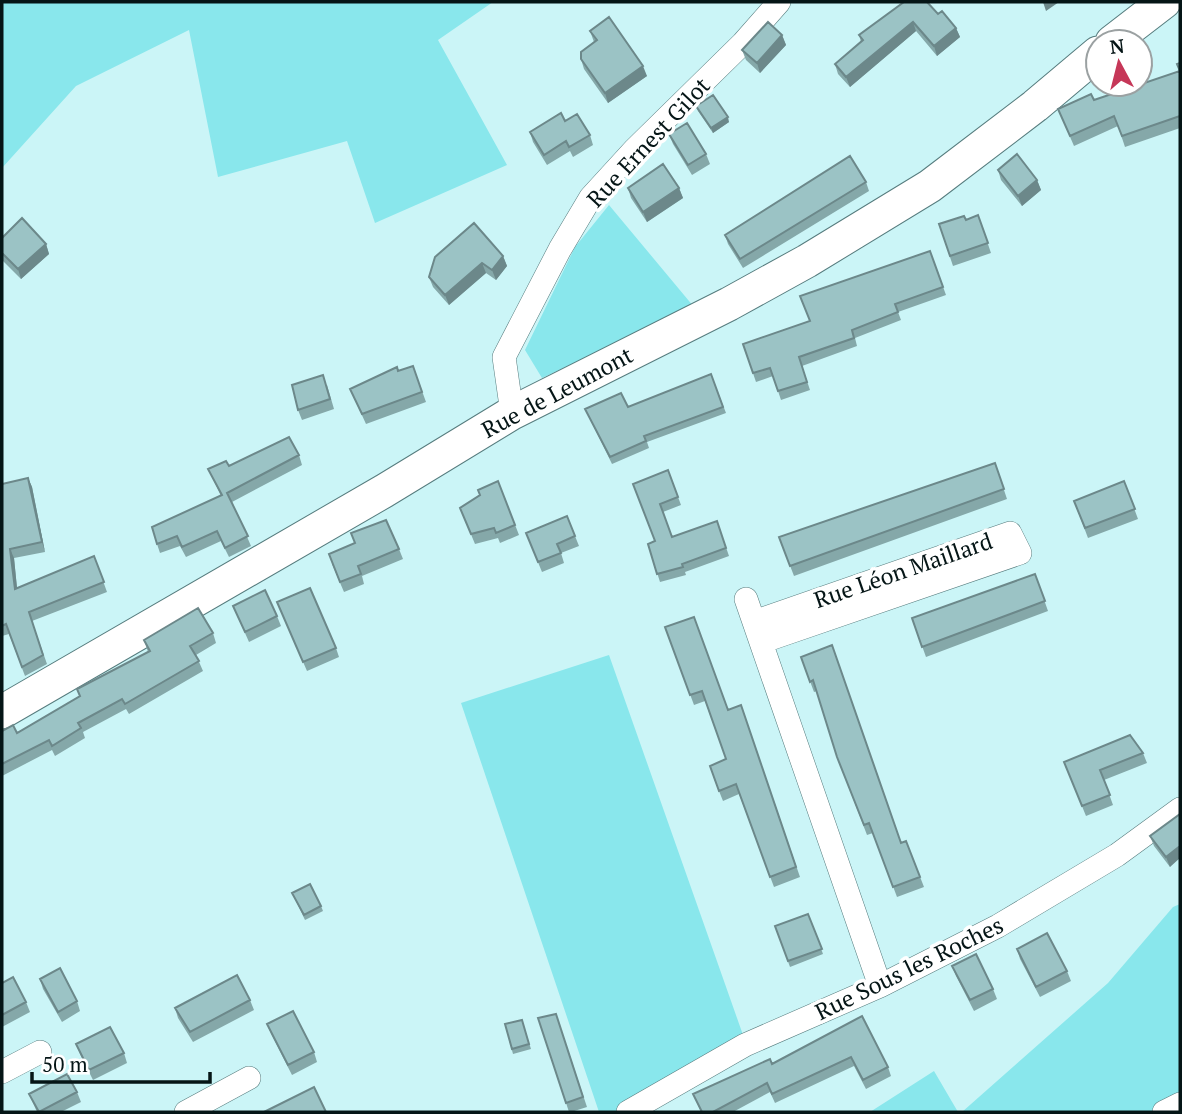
<svg xmlns="http://www.w3.org/2000/svg" width="1182" height="1114" viewBox="0 0 1182 1114" font-family="'PT Serif',serif">
	<style>
		.green { fill: #89e7ec }
		.lines { fill: none; stroke-linecap: round; stroke-linejoin: round }
		.street-casing { stroke: #567c7e; stroke-width: 24 }
		.secondary-casing { stroke: #567c7e; stroke-width: 35 }
		.street { stroke: #fff; stroke-width: 23 }
		.secondary { stroke: #fff; stroke-width: 33 }
		.wall { fill: #85a8a9 }
		.shaded-wall { fill: #6c888a }
		.building { fill: #9bc3c5; stroke: #6c888a; stroke-width: 2 }
		.labels { text-anchor: middle; dominant-baseline: central; stroke-width: 7; stroke-linejoin: round; paint-order: stroke }
		.street-label { font-size: 23px; fill: #051516; stroke: #fff }
	</style>
	<rect width="100%" height="100%" fill="#cbf5f7"/>
	<path class="green" d="M2 2H493L438 40 507 165 375 223 347 141 218 177 189 30 76 86 2 168Z
		M609 205 694 307 542 378 525 350 575 247Z
		M609 655 743 1035 616 1112H599L461 703Z
		M1180 904V1104L1164 1112H962L1108 983 1173 907Z
		M934 1071 958 1112H870Z"/>
	<g class="lines">
		<defs>
			<path id="street" d="M512 413 504 357 560 249 591 197 634 150 743 43 779 2
				M746 599 880 986
				M754 622 1010 533 1020 553 761 642
				M2 1072 40 1052
				M186 1112 249 1078
				M628 1112 745 1045 880 986 998 926 1117 855 1180 809
				M1164 1112 1180 1104"/>
			<path id="secondary" d="M1112 42 1164 2
				M2 712 384 491 512 413 729 304 807 261 930 186 1035 106 1098 53"/>
		</defs>
		<use href="#street" class="street-casing"/>
		<use href="#secondary" class="secondary-casing"/>
		<use href="#street" class="street"/>
		<use href="#secondary" class="secondary"/>
	</g>
	<path class="wall" d="M938 14 956 28 960 37 937 56 916 31 850 87 838 74 835 64 861 42 859 35Z
		M590 31 647 76 608 103 584 69 581 59 594 42Z
		M782 35 786 45 760 73 746 60 742 50Z
		M1180 63V128L1125 147 1118 126 1074 146 1058 109 1094 100 1180 71Z
		M696 106 729 122 713 133 698 111Z
		M565 121 590 135 593 145 573 157 570 151 547 165 533 142 530 132Z
		M669 134 706 154 710 164 692 175 673 144Z
		M998 170 1037 180 1041 190 1022 206 1001 180Z
		M866 182 869 191 743 268 728 244 725 235Z
		M628 188H679L683 198 647 222 631 198Z
		M978 215 991 253 953 266 939 224 966 220Z
		M2 238 46 244 49 254 21 279 2 260Z
		M930 251 946 295 898 312 901 320 855 338 857 346 802 366 810 390 781 400 773 376 756 382 743 344 810 321Z
		M503 256 507 266 496 280 486 273 449 305 433 287 429 277Z
		M413 366 426 402 366 424 350 389Z
		M711 374 726 413 647 442 649 448 612 464 585 409 628 407Z
		M327 385 334 409 302 420 298 410Z
		M299 455 302 465 232 502 251 546 229 557 221 541 186 557 180 546 160 553 157 544 221 496 208 469Z
		M995 463 1007 499 794 576 779 537Z
		M668 470 681 505 663 512 672 537 717 521 729 556 685 572 686 575 660 582 648 544 655 541 633 484Z
		M28 478 32 487 45 552 14 558 17 588 94 556 107 592 32 621 47 664 25 676 9 634 2 636V484Z
		M498 481 519 535 500 543 498 538 475 544 460 508 480 495Z
		M1124 481 1138 519 1088 538 1074 501Z
		M567 516 579 546 561 553 564 563 542 572 526 533Z
		M399 549 403 559 362 576 364 584 344 592 332 564Z
		M1035 574 1048 611 926 657 912 618Z
		M277 602 336 648 339 657 307 671Z
		M233 606 277 616 281 626 249 642Z
		M665 627 728 710 741 705 800 877 774 887 739 794 723 801 713 776 726 759 705 701 694 705Z
		M213 633 216 643 196 655 203 671 129 714 126 709 83 732 85 738 55 756 52 750 2 776V731L17 733 80 696 77 689 148 652 144 640Z
		M801 657 901 843 906 841 924 887 897 897 873 833 867 835 837 757 817 691 814 692Z
		M1143 753 1147 763 1104 780 1113 805 1086 816 1064 762Z
		M1180 814 1170 867 1154 846 1150 836Z
		M292 893 321 906 323 911 305 920Z
		M808 914 823 954 790 967 775 926Z
		M1017 949 1067 971 1071 981 1040 997 1020 959Z
		M952 966 993 989 997 999 974 1011 956 976Z
		M40 979 77 1001 80 1011 62 1022 43 989Z
		M2 983 26 1002 30 1012 2 1027Z
		M250 1000 254 1010 193 1042 178 1018 175 1008Z
		M556 1014 587 1107 571 1112H569L538 1018Z
		M862 1016 888 1067 891 1076 866 1089 854 1066 775 1103 770 1092 733 1112H701L693 1094 772 1064Z
		M522 1020 531 1049 513 1054 505 1024Z
		M267 1024 314 1052 317 1062 292 1075 271 1034Z
		M76 1044 124 1053 127 1063 93 1080 80 1054Z
		M77 1092 81 1102 61 1112H37L29 1094Z"/>
	<path class="shaded-wall" d="M1043 2H1059L1046 11Z
		M913 22 916 31 850 87 846 77Z
		M956 28 960 37 937 56 934 46Z
		M782 35 786 45 760 73 757 63Z
		M643 66 647 76 608 103 605 93Z
		M728 117 729 122 713 133 711 128Z
		M1037 180 1041 190 1022 206 1018 196Z
		M679 188 683 198 647 222 643 212Z
		M46 244 49 254 21 279 18 269Z
		M503 256 507 266 496 280 492 270Z
		M482 263 486 273 449 305 445 295Z
		M28 478 32 487 45 552 42 542Z
		M10 549 14 558 18 598 15 589Z
		M1180 846V858L1170 867 1166 857Z"/>
	<path class="building" d="M904 2H927L938 14 942 11 956 28 934 46 913 22 846 77 835 64 863 40 859 35Z
		M609 17 643 66 605 93 581 59V52L597 40 590 31Z
		M768 22 782 35 757 63 742 50Z
		M1180 63V116L1122 136 1114 116 1070 136 1058 109 1091 94 1094 100 1180 71 1177 64Z
		M713 95 728 117 711 128 696 106Z
		M561 113 565 121 577 114 590 135 569 147 566 141 544 155 530 132Z
		M687 123 706 154 688 165 669 134Z
		M1017 154 1037 180 1018 196 998 170Z
		M850 156 866 182 740 259 725 235Z
		M663 164 679 188 643 212 628 188Z
		M978 215 988 243 950 256 939 224 964 216 966 220Z
		M22 218 46 244 18 269 2 253V238Z
		M474 223 503 256 492 270 482 263 445 295 429 277 435 257Z
		M930 251 943 287 895 304 898 312 852 330 854 338 799 357 807 382 778 391 770 368 753 373 743 344 810 321 800 296Z
		M413 366 422 392 362 414 350 389 397 367 398 371Z
		M711 374 723 407 644 436 646 441 610 457 585 409 621 393 628 407Z
		M323 375 330 399 298 410 292 385Z
		M289 437 299 455 227 493 248 536 225 548 217 531 182 547 177 536 157 544 152 527 222 495 208 469 226 461 229 466Z
		M995 463 1004 489 790 566 779 537Z
		M668 470 678 497 660 504 672 537 717 521 726 548 682 564 683 567 657 574 648 544 655 541 633 484Z
		M28 478 42 542 10 549 15 589 94 556 104 582 29 612 43 655 22 667 6 624 2 626V484Z
		M498 481 515 525 496 533 494 528 471 534 460 508 480 495 478 490Z
		M1124 481 1135 509 1085 528 1074 501Z
		M567 516 575 536 557 544 561 553 538 562 526 533Z
		M386 520 399 549 358 566 361 574 340 582 329 554 355 543 351 533Z
		M1035 574 1045 601 922 647 912 618Z
		M310 588 336 648 303 662 277 602Z
		M265 590 277 616 245 632 233 606Z
		M198 608 213 633 190 646 199 661 125 704 122 699 78 723 81 728 52 746 49 740 2 764V731L13 725 17 733 80 696 77 689 150 651 144 640Z
		M694 617 728 710 741 705 796 867 770 877 736 784 719 791 710 766 726 759 702 691 690 695 665 627Z
		M832 645 901 843 906 841 920 877 893 887 869 823 864 825 837 757 813 680 810 682 801 657Z
		M1130 735 1143 753 1100 770 1110 795 1082 806 1064 762Z
		M1180 814V846L1166 857 1150 836Z
		M310 884 321 906 304 915 292 893Z
		M808 914 822 949 788 961 775 926Z
		M1047 933 1067 971 1036 987 1017 949Z
		M976 954 993 989 970 1000 952 966Z
		M60 968 77 1001 58 1012 40 979Z
		M237 975 250 1000 190 1032 175 1008Z
		M13 977 26 1002 2 1015V983Z
		M293 1011 314 1052 288 1065 267 1024Z
		M556 1014 583 1097 566 1103 538 1018Z
		M862 1016 888 1067 863 1080 851 1057 772 1094 767 1083 713 1112H702L693 1094 770 1059 772 1064Z
		M522 1020 529 1044 512 1049 505 1024Z
		M110 1027 124 1053 89 1070 76 1044Z
		M67 1074 77 1092 39 1112 29 1094Z
		M314 1087 326 1112H264Z"/>
	<g class="labels">
		<g class="street-label">
			<text transform="translate(648 142) rotate(-47)">Rue Ernest Gilot</text>
			<text transform="translate(557 392) rotate(-28)">Rue de Leumont</text>
			<text transform="translate(903 570) rotate(-19)">Rue Léon Maillard</text>
			<text transform="translate(909 968) rotate(-26)">Rue Sous les Roches</text>
		</g>
	</g>
	<rect width="1182" height="1114" fill="none" stroke="#051516" stroke-width="7"/>
	<g transform="translate(1119 63) rotate(353)"><circle r="33" fill="#ffffff" stroke="#9ba1a2" stroke-width="2"/>
	<path d="M0-5L12 26L0 18L-12 26Z" fill="#c63758"/>
	<text y="-10" font-size="19" font-weight="bold" text-anchor="middle" fill="#051516">N</text>
	</g>
	<path d="M32 1072v10h178v-10" fill="none" stroke="#051516" stroke-width="3.5"/>
	<text x="42" y="1072" font-size="21" fill="#051516" stroke="#ffffff" stroke-width="5" paint-order="stroke">50 m</text>
</svg>
